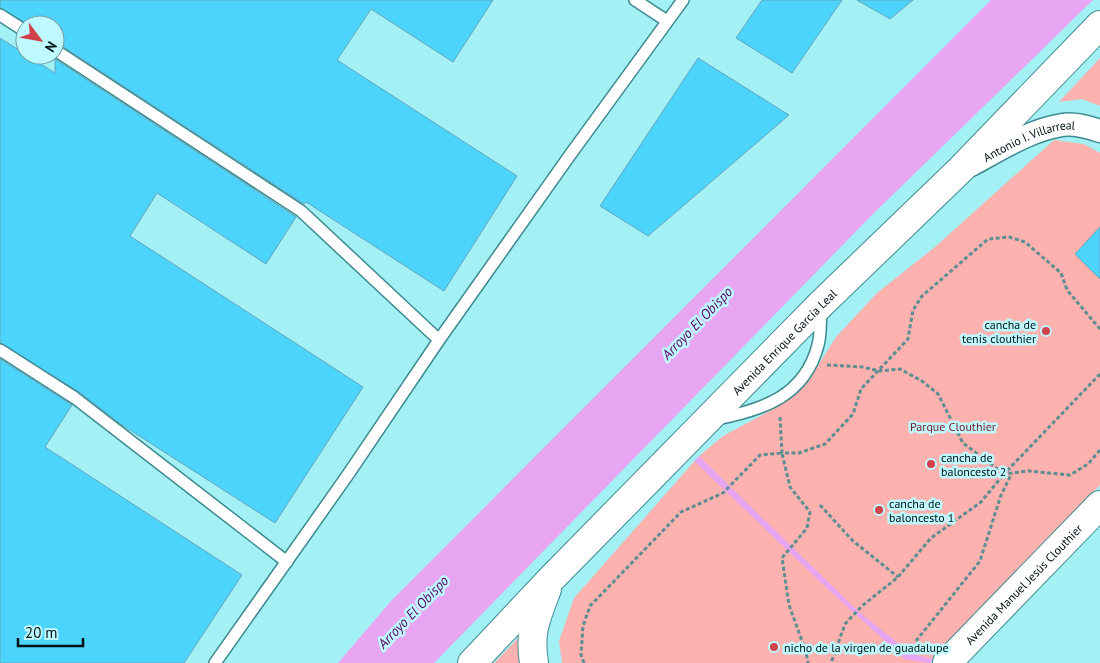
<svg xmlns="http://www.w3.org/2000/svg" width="1100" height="663" viewBox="0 0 1100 663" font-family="'PT Sans',sans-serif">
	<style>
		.green { fill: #fdb2af }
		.water { fill: #e8a5f2 }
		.building { fill: #4cd4fd; stroke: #62a5bc }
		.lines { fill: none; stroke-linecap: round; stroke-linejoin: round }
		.lane-casing { stroke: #3d8a90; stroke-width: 14 }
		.street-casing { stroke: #3d8a90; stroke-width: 25 }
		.secondary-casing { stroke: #3d8a90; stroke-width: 30 }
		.path { stroke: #5c8e92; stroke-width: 3; stroke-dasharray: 4 2.5; stroke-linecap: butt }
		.lane { stroke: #fff; stroke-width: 11 }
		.street { stroke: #fff; stroke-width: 22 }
		.secondary { stroke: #fff; stroke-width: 28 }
		.poi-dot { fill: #d14149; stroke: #befaff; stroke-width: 2 }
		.labels { text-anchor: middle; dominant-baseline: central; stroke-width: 5; stroke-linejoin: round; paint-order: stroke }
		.street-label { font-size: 12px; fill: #001113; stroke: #befaff }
		.poi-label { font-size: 12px; fill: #001113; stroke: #befaff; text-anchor: start }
		.park-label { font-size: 12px; fill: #761920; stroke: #befaff }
		.water-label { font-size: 14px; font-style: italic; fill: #590165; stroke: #befaff }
	</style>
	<rect width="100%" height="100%" fill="#a3f0f5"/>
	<path class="green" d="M1100 58V106L1082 99 1059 102Z
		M1054 140 1084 144 1100 153V485L930 663H562L559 641 574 598 699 456 723 436 779 406 810 378 836 337 877 293 935 247Z
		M521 635 522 663H494Z"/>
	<path class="water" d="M991 0H1093L873 214 434 663H338L391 601Z
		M699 456 860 613 902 646 919 656 934 659 930 663 905 659 831 592 694 461Z"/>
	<path class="building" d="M0 0H493L453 62 371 9 337 60 517 176 444 291 306 202 304 204 59 44 55 43V25H29L0 8Z
		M762 0H842L792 73 736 38Z
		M857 0H913L890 19Z
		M0 38 55 73V59L296 217 266 264 157 193 130 236 363 387 275 523 119 423 79 392 0 343Z
		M698 58 789 115 648 236 600 206Z
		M1100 227V279L1075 254Z
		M0 359 72 405 45 447 242 575 184 663H0Z"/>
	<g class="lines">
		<defs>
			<path id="lane" d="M635 0 667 21
				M0 15 25 31
				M55 50 301 211 439 340
				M0 350 75 398 287 562
				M716 419C763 410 805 396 818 345 821 334 820 322 821 311
				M215 663 347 476 439 340 570 155 683 0"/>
			<g id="street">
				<path id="s1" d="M971 165C999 150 1030 130 1062 125 1075 123 1088 127 1100 131"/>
			</g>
			<g id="secondary">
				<path id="s2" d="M472 663 551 579 821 304 961 169 1100 25"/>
				<path d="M534 663C529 631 536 619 547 589"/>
				<path id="s3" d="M947 663 1100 505"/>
			</g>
		</defs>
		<use href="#lane" class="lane-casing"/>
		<use href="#street" class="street-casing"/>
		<use href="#secondary" class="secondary-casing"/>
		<path class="path" d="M827 365 863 367 879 371 900 369 922 381 938 394 963 443 1004 474 981 502 931 538 898 577 862 606 845 624 831 663
			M1100 374 1004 474 1028 471 1070 475 1088 464 1100 450
			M780 417 782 453H799L825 444 853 414 861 389 908 339 913 310 922 296 988 239 1009 237 1025 242 1061 273 1067 290 1100 329
			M820 505 853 541 898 577
			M916 641 980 561 1001 495 1012 473
			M584 663 581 655 583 626 590 606 681 512 723 493 760 455 782 453 790 487 810 512 807 528 782 558 789 605 806 652 808 663"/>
		<use href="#lane" class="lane"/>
		<use href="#street" class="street"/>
		<use href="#secondary" class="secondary"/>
	</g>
	<g class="poi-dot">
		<circle cx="1046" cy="331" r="5"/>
		<circle cx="931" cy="464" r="5"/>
		<circle cx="879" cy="510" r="5"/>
		<circle cx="774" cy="647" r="5"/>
	</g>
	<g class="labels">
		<g class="street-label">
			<text stroke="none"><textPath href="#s1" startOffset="64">Antonio I. Villarreal</textPath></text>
			<text stroke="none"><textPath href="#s2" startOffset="448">Avenida Enrique García Leal</textPath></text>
			<text stroke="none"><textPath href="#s3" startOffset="110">Avenida Manuel Jesús Clouthier</textPath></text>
		</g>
		<g class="poi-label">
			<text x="1036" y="324" text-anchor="end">cancha de<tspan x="1036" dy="14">tenis clouthier</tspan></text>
			<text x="941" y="457">cancha de<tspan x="941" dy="14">baloncesto 2</tspan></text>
			<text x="889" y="503">cancha de<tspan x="889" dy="14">baloncesto 1</tspan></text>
			<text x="784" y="647">nicho de la virgen de guadalupe</text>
		</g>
		<g class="park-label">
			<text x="953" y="426">Parque Clouthier</text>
		</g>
		<g class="water-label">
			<text transform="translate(697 323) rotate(-46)">Arroyo El Obispo</text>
			<text transform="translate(413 612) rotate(-46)">Arroyo El Obispo</text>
		</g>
	</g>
	<g transform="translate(40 40) rotate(122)"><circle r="24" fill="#befaff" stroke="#729da1"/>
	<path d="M0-4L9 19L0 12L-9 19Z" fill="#d14149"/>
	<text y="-8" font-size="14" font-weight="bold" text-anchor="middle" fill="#001113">N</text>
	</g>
	<path d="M18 638v8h65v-8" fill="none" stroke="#001113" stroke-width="2.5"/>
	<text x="25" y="638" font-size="15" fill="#001113" stroke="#befaff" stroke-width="4" paint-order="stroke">20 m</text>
</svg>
